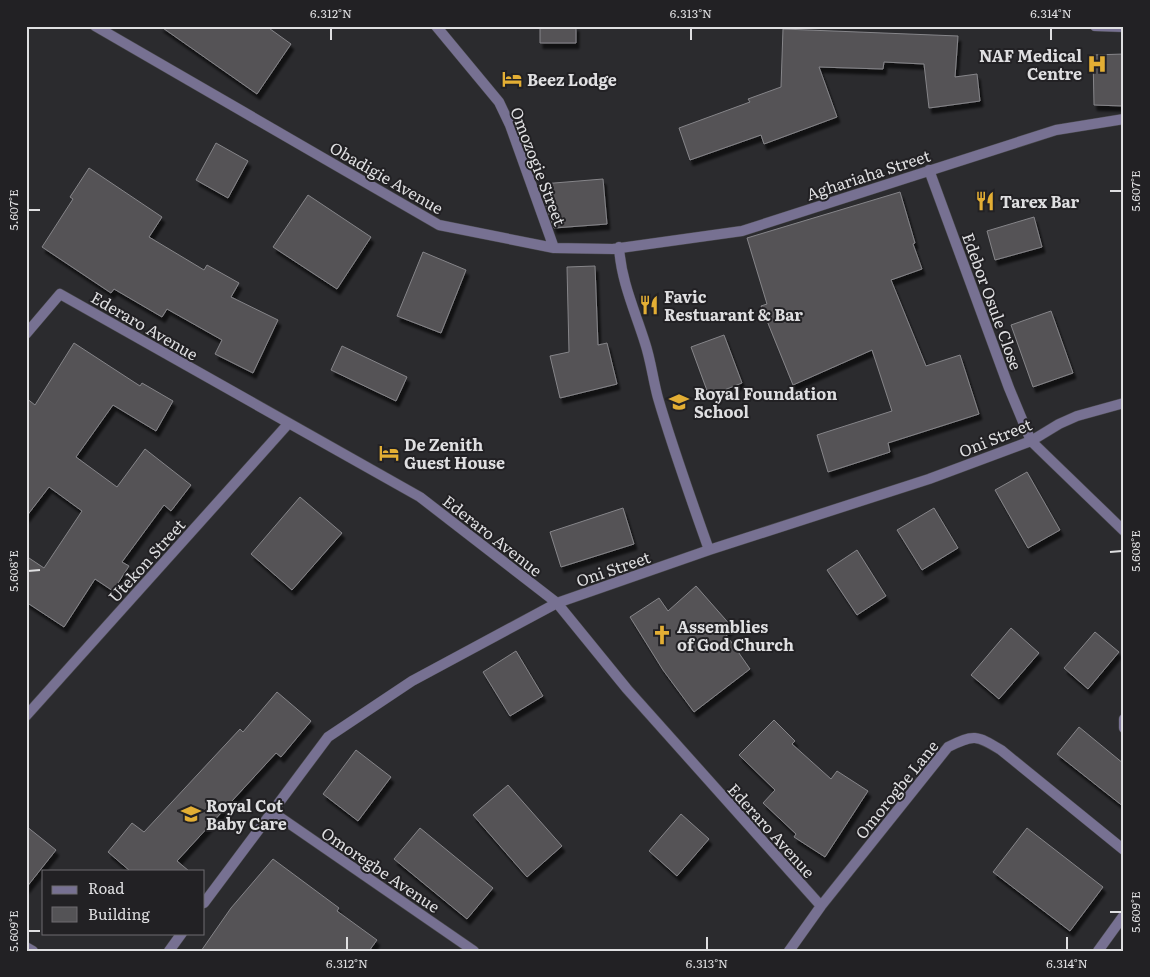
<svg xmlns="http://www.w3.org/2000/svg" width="1150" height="977" viewBox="0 0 1150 977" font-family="Literata,serif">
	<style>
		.building { fill: #545356; stroke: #868589; filter: url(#shadow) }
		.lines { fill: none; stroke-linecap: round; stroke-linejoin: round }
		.service-casing { stroke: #48484b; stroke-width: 11 }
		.minor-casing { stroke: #48484b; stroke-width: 11 }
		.service { stroke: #777192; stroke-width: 10 }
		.minor { stroke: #777192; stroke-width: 10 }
		.ticks { fill: none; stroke: #dfdfe1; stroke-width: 2 }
		.labels { text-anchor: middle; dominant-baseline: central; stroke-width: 4; stroke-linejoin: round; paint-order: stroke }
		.poi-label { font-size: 16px; font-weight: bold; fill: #dfdfe1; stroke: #222124; text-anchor: start }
		.street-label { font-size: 16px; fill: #dfdfe1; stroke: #222124 }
		.neatline { fill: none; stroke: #dfdfe1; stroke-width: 2 }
		.ticks-label { font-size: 12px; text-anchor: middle; fill: #dfdfe1 }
	</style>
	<defs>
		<filter id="shadow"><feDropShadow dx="3" dy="5.5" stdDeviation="1" flood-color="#0009"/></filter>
	</defs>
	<rect width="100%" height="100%" fill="#2b2b2e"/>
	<path class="building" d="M160 26H266L291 44 257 94Z
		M540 26H576V43H540Z
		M783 29 958 36 955 77 977 74 980 101 929 108 924 64 884 62 883 69 819 67 837 117 764 144 761 135 690 160 679 128 750 102 748 99 781 87Z
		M1124 54V106L1094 105 1093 55Z
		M216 143 248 161 228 198 196 180Z
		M89 168 162 217 149 237 204 270 207 265 239 283 231 297 278 320 253 373 215 354 222 340 167 309 162 317 114 289 111 293 42 247 73 199 70 197Z
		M603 179 607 224 554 228 543 197 542 184Z
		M900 192 915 243 913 244 922 269 891 280 926 366 960 355 979 414 888 443 890 452 828 472 817 435 892 411 872 350 793 385 761 306 767 304 747 238Z
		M308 195 371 237 337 289 273 247Z
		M1034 217 1042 247 995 260 987 231Z
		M423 252 466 270 441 333 397 316Z
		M595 266 598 345 607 343 617 384 560 398 550 356 569 352 567 267Z
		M1051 311 1073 373 1033 387 1011 325Z
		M724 335 742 383 709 396 691 347Z
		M74 343 140 386 142 383 173 401 156 431 113 405 76 457 117 487 145 449 191 485 171 511 164 505 122 562 129 566 113 591 95 579 64 627 26 602V556L44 568 82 511 49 487 26 517V398L35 405Z
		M342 346 407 377 396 401 331 370Z
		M1027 472 1060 530 1028 548 995 490Z
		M300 497 342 533 292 590 251 554Z
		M623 508 634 544 561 567 550 532Z
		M934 508 958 548 922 570 897 530Z
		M857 550 886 596 857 615 827 570Z
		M696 586 732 627 725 633 750 669 694 712 663 670 630 617 659 598 668 611Z
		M1011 628 1039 653 999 699 971 675Z
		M1095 632 1119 652 1088 689 1064 668Z
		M516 651 543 696 510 716 483 672Z
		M277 692 311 721 281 757 276 753 177 861 189 871H130L108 852 132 823 144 832 240 729 243 732Z
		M774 720 795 741 792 744 831 779 837 771 868 791 825 857 794 837 796 834 763 803 775 790 739 755Z
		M1079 727 1124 764V807L1057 754Z
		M356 750 391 777 358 821 323 794Z
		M508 785 562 846 527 877 473 815Z
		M681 814 709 839 677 876 649 851Z
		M26 826 56 850 26 888Z
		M420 828 493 888 467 919 394 859Z
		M1027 828 1103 887 1070 931 993 872Z
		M273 859 339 908 337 911 377 940 369 951H201L231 908Z"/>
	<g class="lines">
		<defs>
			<path id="service" d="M1124 719V728"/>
			<path id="minor" d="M95 26 439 225 554 248 613 249 742 231 1056 130 1124 119
				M436 26 499 102 510 125 554 248
				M1095 26 1124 27
				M929 170 1009 388 1031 441 1124 531
				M619 247C621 281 635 311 645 343 651 361 653 380 658 398 673 449 691 499 709 550
				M26 334 60 294 420 497 557 603 627 689 821 906
				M26 716 288 424
				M271 811 474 951
				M204 903 328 737 412 681 557 603 709 550 929 479 1031 441 1059 424 1077 416 1124 403
				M26 947 33 951
				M169 951 182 933
				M789 951 821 906 948 747C974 734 976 735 1001 750L1124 850
				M1098 951 1124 915"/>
		</defs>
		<use href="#service" class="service-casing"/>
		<use href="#minor" class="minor-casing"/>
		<use href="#service" class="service"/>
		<use href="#minor" class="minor"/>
	</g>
	<path class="ticks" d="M331 28V40M691 28V40M1051 28V40M1110 191H1122M28 210H40M1110 552 1122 551M28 571 40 570M1110 912H1122M28 931H40M347 937V950M707 937V950M1067 937V950"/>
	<defs>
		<symbol id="hospital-bare" viewBox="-9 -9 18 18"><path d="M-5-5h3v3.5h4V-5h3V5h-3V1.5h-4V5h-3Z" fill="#e3ae34" stroke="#222124" stroke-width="2.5" paint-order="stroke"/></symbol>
		<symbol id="hotel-bare" viewBox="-9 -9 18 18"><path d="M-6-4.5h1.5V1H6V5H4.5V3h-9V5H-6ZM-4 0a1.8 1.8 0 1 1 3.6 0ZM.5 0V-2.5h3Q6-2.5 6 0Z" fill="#e3ae34" stroke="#222124" stroke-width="2.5" paint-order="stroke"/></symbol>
		<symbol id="restaurant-bare" viewBox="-9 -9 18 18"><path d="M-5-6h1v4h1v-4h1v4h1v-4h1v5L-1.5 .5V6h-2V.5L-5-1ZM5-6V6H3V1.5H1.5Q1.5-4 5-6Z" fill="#e3ae34" stroke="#222124" stroke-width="2.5" paint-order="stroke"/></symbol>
		<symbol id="school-bare" viewBox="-9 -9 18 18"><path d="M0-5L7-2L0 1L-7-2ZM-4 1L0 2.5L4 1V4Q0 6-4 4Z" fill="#e3ae34" stroke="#222124" stroke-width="2.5" paint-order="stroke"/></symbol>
		<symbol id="church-bare" viewBox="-9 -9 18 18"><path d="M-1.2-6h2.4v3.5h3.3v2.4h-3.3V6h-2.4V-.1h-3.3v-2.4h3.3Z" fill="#e3ae34" stroke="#222124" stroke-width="2.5" paint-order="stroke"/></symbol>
	</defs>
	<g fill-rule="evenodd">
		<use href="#hospital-bare" x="1083" y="50" width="28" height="28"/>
		<use href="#hotel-bare" x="498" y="65" width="28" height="28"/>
		<use href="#restaurant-bare" x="971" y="187" width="28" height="28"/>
		<use href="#restaurant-bare" x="635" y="291" width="28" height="28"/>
		<use href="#school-bare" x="665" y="388" width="28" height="28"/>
		<use href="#hotel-bare" x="375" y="439" width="28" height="28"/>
		<use href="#church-bare" x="648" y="621" width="28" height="28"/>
		<use href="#school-bare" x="177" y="800" width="28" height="28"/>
	</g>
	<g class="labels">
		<g class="poi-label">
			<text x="1082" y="55" text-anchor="end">NAF Medical<tspan x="1082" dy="18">Centre</tspan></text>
			<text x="527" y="79">Beez Lodge</text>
			<text x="1000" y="201">Tarex Bar</text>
			<text x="664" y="296">Favic<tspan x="664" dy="18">Restuarant &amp; Bar</tspan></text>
			<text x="694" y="393">Royal Foundation<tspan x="694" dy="18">School</tspan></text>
			<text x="404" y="444">De Zenith<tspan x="404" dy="18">Guest House</tspan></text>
			<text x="677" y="626">Assemblies<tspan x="677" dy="18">of God Church</tspan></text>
			<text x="206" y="805">Royal Cot<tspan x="206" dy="18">Baby Care</tspan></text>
		</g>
		<g class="street-label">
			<text transform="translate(539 166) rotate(69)">Omozogie Street</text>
			<text transform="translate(868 174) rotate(-18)">Aghariaha Street</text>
			<text transform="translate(387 177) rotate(30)">Obadigie Avenue</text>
			<text transform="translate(993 301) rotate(70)">Edebor Osule Close</text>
			<text transform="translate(145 325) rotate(30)">Ederaro Avenue</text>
			<text transform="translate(995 437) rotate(-22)">Oni Street</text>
			<text transform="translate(493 535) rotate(38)">Ederaro Avenue</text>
			<text transform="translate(146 560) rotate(-48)">Utekon Street</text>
			<text transform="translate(613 568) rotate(-19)">Oni Street</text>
			<text transform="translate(896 789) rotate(-51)">Omorogbe Lane</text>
			<text transform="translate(772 830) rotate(48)">Ederaro Avenue</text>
			<text transform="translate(381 869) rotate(34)">Omoregbe Avenue</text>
		</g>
	</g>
	<rect width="1150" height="977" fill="none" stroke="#222124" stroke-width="55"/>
	<rect x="42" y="870" width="162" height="65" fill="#222124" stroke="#6e6d70"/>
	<rect x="52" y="886" width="25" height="8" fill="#777192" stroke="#6e6d70"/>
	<text x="88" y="894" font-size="15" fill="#dfdfe1">Road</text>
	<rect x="52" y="907" width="25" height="15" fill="#545356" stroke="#6e6d70"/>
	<text x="88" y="920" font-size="15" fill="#dfdfe1">Building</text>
	<rect x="28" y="28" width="1094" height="922" class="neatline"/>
	<g class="ticks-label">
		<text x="331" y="18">6.312°N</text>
		<text x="691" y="18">6.313°N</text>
		<text x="1051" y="18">6.314°N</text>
		<text transform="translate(1136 191) rotate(-90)" y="4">5.607°E</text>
		<text transform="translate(14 210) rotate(-90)" y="4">5.607°E</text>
		<text transform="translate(1136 551) rotate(-90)" y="4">5.608°E</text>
		<text transform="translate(14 571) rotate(-90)" y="4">5.608°E</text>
		<text transform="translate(1136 912) rotate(-90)" y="4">5.609°E</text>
		<text transform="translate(14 931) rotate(-90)" y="4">5.609°E</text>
		<text x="347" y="968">6.312°N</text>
		<text x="707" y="968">6.313°N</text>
		<text x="1067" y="968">6.314°N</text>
	</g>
</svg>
